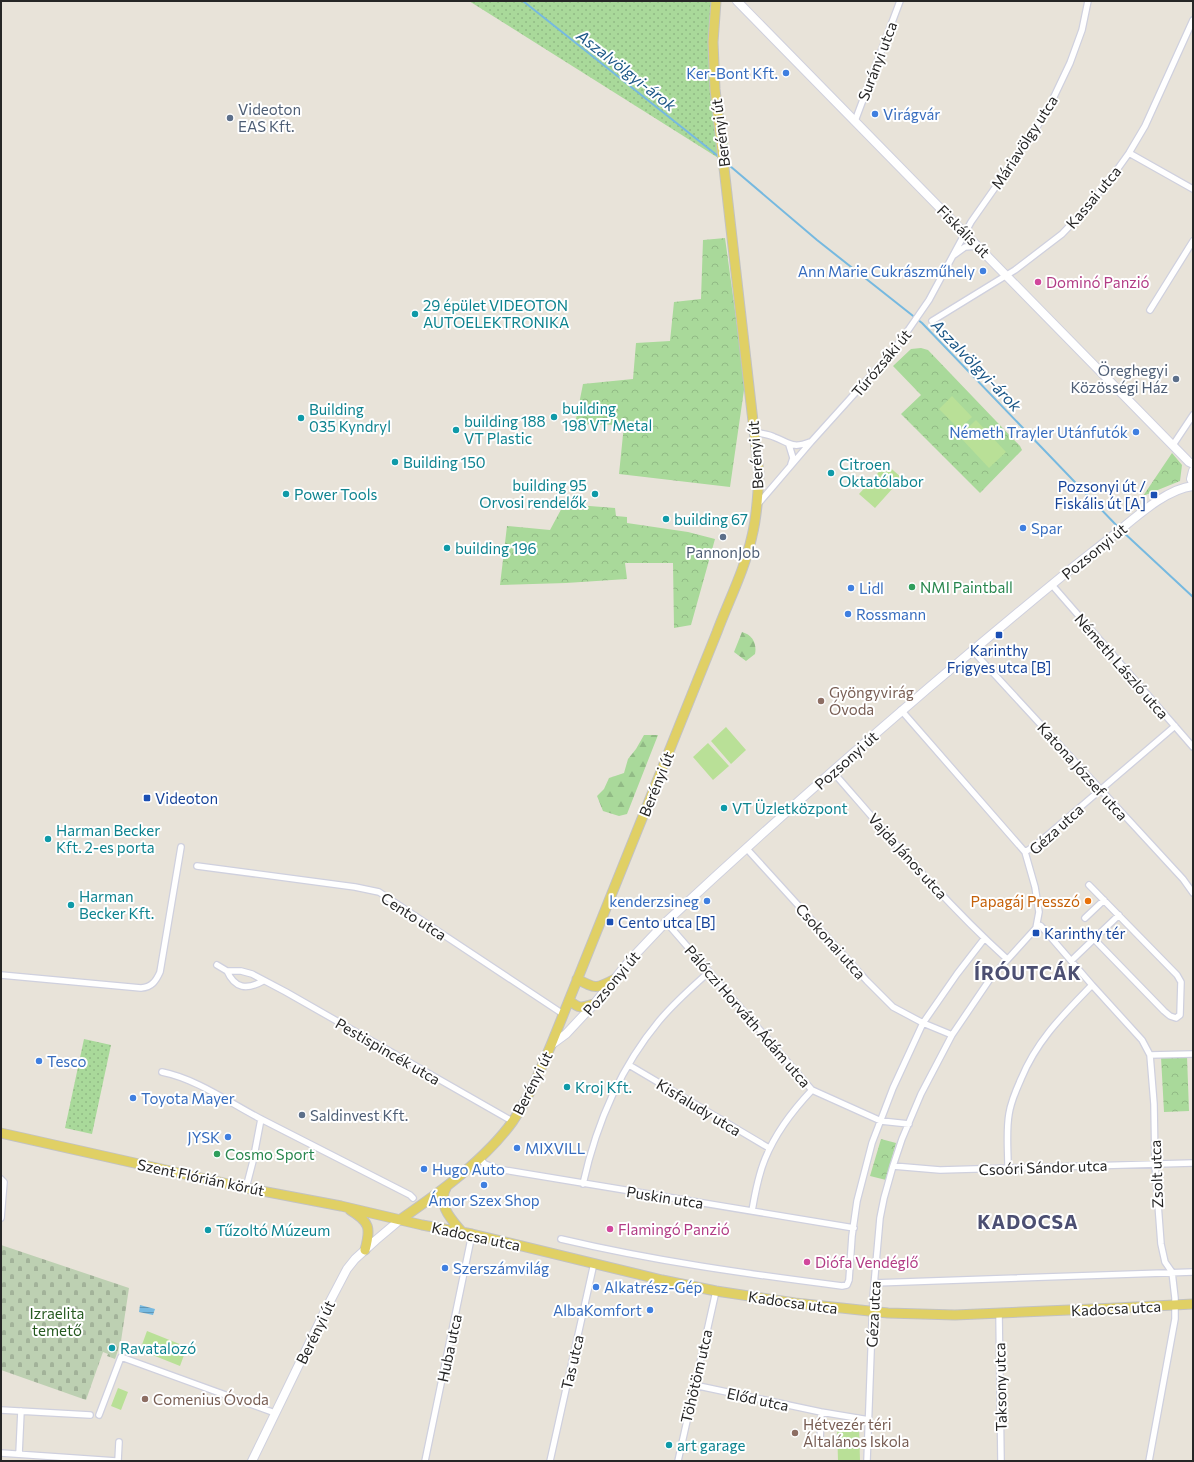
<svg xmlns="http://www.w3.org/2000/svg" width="1194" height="1462" viewBox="0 0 1194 1462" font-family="Commissioner,sans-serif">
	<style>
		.grass { fill: url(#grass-dots) }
		.forest { fill: url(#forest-firs) }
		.cemetery { fill: url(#cemetery-stones) }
		.park { fill: url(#park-crowns) }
		.pitch { fill: #b9e097 }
		.water { fill: url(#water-rules) }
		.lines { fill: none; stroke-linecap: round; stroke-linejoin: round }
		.stream { stroke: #76b9e0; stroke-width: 2 }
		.street-casing { stroke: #cfd0de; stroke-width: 8 }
		.secondary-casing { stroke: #cfd0de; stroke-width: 10 }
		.primary-casing { stroke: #c2c2c2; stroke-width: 11 }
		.street { stroke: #fff; stroke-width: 5.5 }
		.secondary { stroke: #fff; stroke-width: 8 }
		.primary { stroke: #e0d065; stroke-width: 9 }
		.shop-dot { fill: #3f7fe0; stroke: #fff; stroke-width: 1.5 }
		.service-dot { fill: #5c6f8a; stroke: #fff; stroke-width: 1.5 }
		.hotel-dot { fill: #d1479c; stroke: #fff; stroke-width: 1.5 }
		.culture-dot { fill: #0f9aa8; stroke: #fff; stroke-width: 1.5 }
		.transit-dot { fill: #1a4fb4; stroke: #fff; stroke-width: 1.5 }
		.leisure-dot { fill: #2e9e5b; stroke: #fff; stroke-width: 1.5 }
		.education-dot { fill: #8d6e63; stroke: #fff; stroke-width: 1.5 }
		.food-dot { fill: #e8710a; stroke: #fff; stroke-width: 1.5 }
		.labels { text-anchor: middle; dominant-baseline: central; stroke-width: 4; stroke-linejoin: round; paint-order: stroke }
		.street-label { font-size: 15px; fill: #262626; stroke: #fff }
		.shop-label { font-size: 15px; fill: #366cbe; stroke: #fff; text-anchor: start }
		.service-label { font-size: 15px; fill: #4e5e75; stroke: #fff; text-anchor: start }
		.hotel-label { font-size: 15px; fill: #b23c85; stroke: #fff; text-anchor: start }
		.culture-label { font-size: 15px; fill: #0d838f; stroke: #fff; text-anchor: start }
		.transit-label { font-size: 15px; fill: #164399; stroke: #fff; text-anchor: start }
		.leisure-label { font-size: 15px; fill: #27864d; stroke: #fff; text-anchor: start }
		.education-label { font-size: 15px; fill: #785e54; stroke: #fff; text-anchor: start }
		.food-label { font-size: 15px; fill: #c56008; stroke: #fff; text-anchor: end }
		.park-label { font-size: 15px; fill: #265a20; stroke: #fff }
		.water-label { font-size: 16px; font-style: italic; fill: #1a5686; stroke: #fff }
		.district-label { font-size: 19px; font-weight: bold; letter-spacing: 1px; fill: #4c4f72; stroke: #fff }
	</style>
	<defs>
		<pattern id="grass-dots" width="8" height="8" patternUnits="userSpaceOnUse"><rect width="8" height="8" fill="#a9d99a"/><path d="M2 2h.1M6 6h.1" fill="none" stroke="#91ba85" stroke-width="1.8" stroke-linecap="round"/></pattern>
		<pattern id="forest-firs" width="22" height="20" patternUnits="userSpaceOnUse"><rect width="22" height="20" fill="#a9d99a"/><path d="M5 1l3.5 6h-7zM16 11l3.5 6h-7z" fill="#91ba85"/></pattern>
		<pattern id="cemetery-stones" width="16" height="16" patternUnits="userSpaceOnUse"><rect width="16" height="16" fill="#bdd0b2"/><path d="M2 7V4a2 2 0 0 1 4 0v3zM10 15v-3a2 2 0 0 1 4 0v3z" fill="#a2b299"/></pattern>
		<pattern id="park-crowns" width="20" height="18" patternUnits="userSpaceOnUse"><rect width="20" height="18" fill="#a9d99a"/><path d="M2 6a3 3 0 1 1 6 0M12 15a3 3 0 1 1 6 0" fill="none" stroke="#91ba85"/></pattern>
		<pattern id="water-rules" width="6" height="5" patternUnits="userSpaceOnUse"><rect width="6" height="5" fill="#76b9e0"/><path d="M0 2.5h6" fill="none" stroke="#6196b5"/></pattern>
	</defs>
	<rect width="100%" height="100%" fill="#e8e3d9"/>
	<path class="grass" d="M469 1H714L713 44 731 166Z
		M84 1039 111 1045 92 1134 65 1128Z"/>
	<path class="forest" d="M742 632C753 635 757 644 755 654L746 661 734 652Z
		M644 735H658L627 814 619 816 603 811 597 796 604 789 609 778 624 773 628 759 636 749Z"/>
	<path class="cemetery" d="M1 1245 129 1288 121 1341 115 1359 107 1356 108 1354 103 1352 86 1400 1 1370Z"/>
	<path class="park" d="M725 238 745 383 730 487 619 474 624 425 575 424 583 384 633 379 636 343 670 341 674 302 701 299 703 240Z
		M921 348 928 350 1020 446 1022 450 980 493 901 414 921 395 893 366 911 349Z
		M1172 453 1182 465 1180 481 1143 496Z
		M564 504 615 508 616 516 627 517V523L688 532 715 539 691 625 674 628 673 563H625L627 579 566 583 500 585 507 526 550 530Z
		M1187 1056 1189 1111 1164 1112 1161 1057Z
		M881 1139 896 1143 886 1180 870 1176Z"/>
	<path class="pitch" d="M952 396 972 417 959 429 939 409Z
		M976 420 1006 452 989 468 959 436Z
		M886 464 902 478 875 508 859 494Z
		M726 727 746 750 731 764 711 741Z
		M708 743 729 766 713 780 693 757Z
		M147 1331 187 1347 180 1366 140 1350Z
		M118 1388 128 1392 121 1410 111 1406Z
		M837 1424H859L860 1461H838Z"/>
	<path class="water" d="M140 1305 155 1309 153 1315 139 1312Z"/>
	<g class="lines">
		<path class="stream" d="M523 1 718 156
			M730 166 817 240 922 323 1119 528
			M1122 531 1193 597"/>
		<defs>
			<path id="street" d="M855 121 900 1
				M1129 153 1193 189
				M954 255 965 247 978 246
				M1150 310 1193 241
				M932 321 1015 270 1062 234 1081 214 1114 174 1129 153 1145 126 1193 20
				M755 432C761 434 768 434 774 437 790 443 792 449 810 442
				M789 445 793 458 791 464
				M1173 445 1193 415
				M758 504 811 442 884 361 902 339 929 300 971 222 1034 132 1051 103 1070 63 1082 30 1088 1
				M1052 585 1193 747
				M972 650 1183 879 1193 893
				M833 772C889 836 944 902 1007 959
				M747 849 867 981 893 1007 923 1023 952 1035
				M1025 852 1036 845 1175 726
				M197 866 355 887 379 892 563 1014
				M1089 885 1177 975 1181 982 1180 1015 1176 1018 1170 1016 1164 1011 1094 939
				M1085 918 1104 900
				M666 922 812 1090 881 1121 909 1124
				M1037 924 1041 926 1092 985 1142 1040 1150 1055 1154 1104 1155 1164 1161 1244 1165 1262 1172 1272 1175 1298V1319L1149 1461
				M1072 960 1119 915
				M217 965 227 971H241L252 974 286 992 512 1121
				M227 971C235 989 247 990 263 981
				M1 975 141 988C152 987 156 981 160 972L181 847
				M1150 1055 1193 1054
				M629 1065 769 1148
				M162 1072C197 1079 230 1103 261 1119 311 1145 361 1170 410 1195L413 1198
				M479 1158 485 1164 498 1169 854 1228
				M893 1166 940 1170 1193 1163
				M1008 1168C1008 1150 1006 1131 1009 1114 1011 1101 1016 1090 1021 1079 1037 1040 1063 1015 1092 985
				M1 1179 4 1182 1 1218
				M583 1184C596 1125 620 1068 659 1021 674 1003 692 987 709 972
				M246 1188 253 1161 261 1119
				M752 1211C755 1193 758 1176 765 1159 775 1134 793 1110 812 1090
				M561 1239C654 1261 748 1274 842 1286L847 1285 849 1280 852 1236 857 1201 872 1143 893 1088 923 1023 957 974 984 939
				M874 1283 1193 1272
				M999 1313 1001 1461
				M694 1385 821 1412 869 1420
				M1 1410 90 1415
				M99 1415 121 1357 275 1413
				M820 1444 821 1412
				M1 1453 116 1461
				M19 1454 21 1411
				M118 1461 119 1442
				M425 1461 472 1234
				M550 1461 594 1263
				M678 1461 716 1291
				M867 1461 873 1297 880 1218 884 1198 893 1166 902 1139 921 1094 952 1035 990 979 1036 928 1039 912 1035 887 1025 852 901 710"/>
			<path id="secondary" d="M737 1 1189 462 1193 464
				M1193 471 1191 479 1193 483
				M551 1045 566 1034 594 1004 631 959 666 922C796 801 929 685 1066 573 1082 560 1099 547 1115 534 1136 517 1166 489 1193 486
				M252 1461 326 1309 347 1269 355 1259 376 1240 401 1219"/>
			<path id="primary" d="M577 979C596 989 596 989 615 979
				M569 1000C579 1009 581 1008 594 1004
				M1 1133 246 1188 341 1206 422 1225 472 1234 662 1280 716 1291 795 1303 888 1313 955 1315 1116 1308 1193 1304
				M447 1186C436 1204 451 1219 462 1232
				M350 1210C370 1222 371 1228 365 1250
				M401 1219C439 1193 486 1159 513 1121 529 1097 540 1071 551 1045L717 632C729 600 745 569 752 536 757 516 758 495 759 474L715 89 713 42 716 1"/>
		</defs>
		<use href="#street" class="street-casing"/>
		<use href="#secondary" class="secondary-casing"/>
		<use href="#primary" class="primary-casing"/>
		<use href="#street" class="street"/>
		<use href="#secondary" class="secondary"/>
		<use href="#primary" class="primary"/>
	</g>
	<g class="shop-dot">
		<circle cx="786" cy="73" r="4"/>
		<circle cx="875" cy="114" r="4"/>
		<circle cx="983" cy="271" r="4"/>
		<circle cx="1136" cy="432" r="4"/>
		<circle cx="1023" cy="528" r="4"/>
		<circle cx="851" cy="588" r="4"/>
		<circle cx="848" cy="614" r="4"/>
		<circle cx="707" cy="901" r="4"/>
		<circle cx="39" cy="1061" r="4"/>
		<circle cx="133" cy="1098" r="4"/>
		<circle cx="228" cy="1137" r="4"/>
		<circle cx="517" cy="1148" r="4"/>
		<circle cx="424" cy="1169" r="4"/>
		<circle cx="484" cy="1185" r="4"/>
		<circle cx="445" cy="1268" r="4"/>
		<circle cx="596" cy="1287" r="4"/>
		<circle cx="650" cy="1310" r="4"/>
	</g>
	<g class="service-dot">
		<circle cx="230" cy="118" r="4"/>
		<circle cx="1176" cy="379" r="4"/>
		<circle cx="723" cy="537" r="4"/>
		<circle cx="302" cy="1115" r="4"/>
	</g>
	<g class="hotel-dot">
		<circle cx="1038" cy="282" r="4"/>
		<circle cx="610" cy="1229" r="4"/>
		<circle cx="807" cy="1262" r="4"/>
	</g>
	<g class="culture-dot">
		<circle cx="415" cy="314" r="4"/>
		<circle cx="554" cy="417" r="4"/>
		<circle cx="301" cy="418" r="4"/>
		<circle cx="456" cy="430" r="4"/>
		<circle cx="395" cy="462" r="4"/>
		<circle cx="831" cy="473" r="4"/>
		<circle cx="286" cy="494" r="4"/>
		<circle cx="595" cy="494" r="4"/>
		<circle cx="666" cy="519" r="4"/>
		<circle cx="447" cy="548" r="4"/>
		<circle cx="724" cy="808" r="4"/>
		<circle cx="48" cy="839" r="4"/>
		<circle cx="71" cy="905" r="4"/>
		<circle cx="567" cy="1087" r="4"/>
		<circle cx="208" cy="1230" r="4"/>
		<circle cx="112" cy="1348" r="4"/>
		<circle cx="669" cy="1445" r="4"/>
	</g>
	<g class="transit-dot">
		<rect x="1150" y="491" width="8" height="8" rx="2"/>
		<rect x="995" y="631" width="8" height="8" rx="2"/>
		<rect x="143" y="794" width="8" height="8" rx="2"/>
		<rect x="606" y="918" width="8" height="8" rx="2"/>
		<rect x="1032" y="929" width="8" height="8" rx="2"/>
	</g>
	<g class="leisure-dot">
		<circle cx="912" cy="587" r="4"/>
		<circle cx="217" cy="1154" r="4"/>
	</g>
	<g class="education-dot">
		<circle cx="821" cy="701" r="4"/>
		<circle cx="145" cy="1399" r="4"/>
		<circle cx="795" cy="1433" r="4"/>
	</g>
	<circle class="food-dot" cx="1088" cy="901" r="4"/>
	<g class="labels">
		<g class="street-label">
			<text transform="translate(877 61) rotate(-69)">Surányi utca</text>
			<text transform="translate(720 133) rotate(-97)">Berényi út</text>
			<text transform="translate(1024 142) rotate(-57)">Máriavölgy utca</text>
			<text transform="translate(1093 197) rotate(-50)">Kassai utca</text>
			<text transform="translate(964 231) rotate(45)">Fiskális út</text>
			<text transform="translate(881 363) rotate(-50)">Túrózsáki út</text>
			<text transform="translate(755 455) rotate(-94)">Berényi út</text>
			<text transform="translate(1094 551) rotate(-39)">Pozsonyi út</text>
			<text transform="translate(1122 666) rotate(49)">Németh László utca</text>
			<text transform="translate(846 760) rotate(-42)">Pozsonyi út</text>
			<text transform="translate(1083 771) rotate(48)">Katona József utca</text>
			<text transform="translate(656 784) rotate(-68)">Berényi út</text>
			<text transform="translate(1056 829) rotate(-42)">Géza utca</text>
			<text transform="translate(908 856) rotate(48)">Vajda János utca</text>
			<text transform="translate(414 916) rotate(33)">Cento utca</text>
			<text transform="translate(831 941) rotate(48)">Csokonai utca</text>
			<text transform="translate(611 983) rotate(-50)">Pozsonyi út</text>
			<text transform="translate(748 1016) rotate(49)">Pálóczi Horváth Ádám utca</text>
			<text transform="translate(388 1051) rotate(30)">Pestispincék utca</text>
			<text transform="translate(532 1083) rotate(-63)">Berényi út</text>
			<text transform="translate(699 1107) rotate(31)">Kisfaludy utca</text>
			<text transform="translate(1043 1167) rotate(-2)">Csoóri Sándor utca</text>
			<text transform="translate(1156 1174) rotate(-92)">Zsolt utca</text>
			<text transform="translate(201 1177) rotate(12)">Szent Flórián körút</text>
			<text transform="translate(665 1197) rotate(9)">Puskin utca</text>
			<text transform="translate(476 1236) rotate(12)">Kadocsa utca</text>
			<text transform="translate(793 1302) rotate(8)">Kadocsa utca</text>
			<text transform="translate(1116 1308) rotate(-3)">Kadocsa utca</text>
			<text transform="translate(873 1314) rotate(-87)">Géza utca</text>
			<text transform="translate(315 1332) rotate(-64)">Berényi út</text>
			<text transform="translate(449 1348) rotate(-78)">Huba utca</text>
			<text transform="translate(572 1362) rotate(-77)">Tas utca</text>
			<text transform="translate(696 1376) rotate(-77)">Töhötöm utca</text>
			<text transform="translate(1000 1387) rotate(-91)">Taksony utca</text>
			<text transform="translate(758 1399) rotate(12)">Előd utca</text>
		</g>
		<g class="shop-label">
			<text x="778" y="73" text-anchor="end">Ker-Bont Kft.</text>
			<text x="883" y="114">Virágvár</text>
			<text x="975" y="271" text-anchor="end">Ann Marie Cukrászműhely</text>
			<text x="1128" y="432" text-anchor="end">Németh Trayler Utánfutók</text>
			<text x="1031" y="528">Spar</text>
			<text x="859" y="588">Lidl</text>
			<text x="856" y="614">Rossmann</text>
			<text x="699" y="901" text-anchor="end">kenderzsineg</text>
			<text x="47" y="1061">Tesco</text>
			<text x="141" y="1098">Toyota Mayer</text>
			<text x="220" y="1137" text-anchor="end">JYSK</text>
			<text x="525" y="1148">MIXVILL</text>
			<text x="432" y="1169">Hugo Auto</text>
			<text x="484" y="1200" text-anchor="middle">Ámor Szex Shop</text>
			<text x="453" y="1268">Szerszámvilág</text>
			<text x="604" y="1287">Alkatrész-Gép</text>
			<text x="642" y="1310" text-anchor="end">AlbaKomfort</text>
		</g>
		<g class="service-label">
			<text x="238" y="109">Videoton<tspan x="238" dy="17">EAS Kft.</tspan></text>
			<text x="1168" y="370" text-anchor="end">Öreghegyi<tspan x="1168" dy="17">Közösségi Ház</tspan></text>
			<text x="723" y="552" text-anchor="middle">PannonJob</text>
			<text x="310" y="1115">Saldinvest Kft.</text>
		</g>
		<g class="hotel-label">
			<text x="1046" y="282">Dominó Panzió</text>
			<text x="618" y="1229">Flamingó Panzió</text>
			<text x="815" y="1262">Diófa Vendéglő</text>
		</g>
		<g class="culture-label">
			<text x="423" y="305">29 épület VIDEOTON<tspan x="423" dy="17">AUTOELEKTRONIKA</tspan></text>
			<text x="562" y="408">building<tspan x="562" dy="17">198 VT Metal</tspan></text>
			<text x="309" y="409">Building<tspan x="309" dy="17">035 Kyndryl</tspan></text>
			<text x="464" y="421">building 188<tspan x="464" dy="17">VT Plastic</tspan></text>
			<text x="403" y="462">Building 150</text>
			<text x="839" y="464">Citroen<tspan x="839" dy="17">Oktatólabor</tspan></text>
			<text x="587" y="485" text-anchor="end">building 95<tspan x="587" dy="17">Orvosi rendelők</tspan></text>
			<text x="294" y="494">Power Tools</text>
			<text x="674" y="519">building 67</text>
			<text x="455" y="548">building 196</text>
			<text x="732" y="808">VT Üzletközpont</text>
			<text x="56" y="830">Harman Becker<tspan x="56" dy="17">Kft. 2-es porta</tspan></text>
			<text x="79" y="896">Harman<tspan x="79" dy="17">Becker Kft.</tspan></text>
			<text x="575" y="1087">Kroj Kft.</text>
			<text x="216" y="1230">Tűzoltó Múzeum</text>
			<text x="120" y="1348">Ravatalozó</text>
			<text x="677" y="1445">art garage</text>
		</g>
		<g class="transit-label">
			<text x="1146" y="486" text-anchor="end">Pozsonyi út /<tspan x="1146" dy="17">Fiskális út [A]</tspan></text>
			<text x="999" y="650" text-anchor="middle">Karinthy<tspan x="999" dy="17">Frigyes utca [B]</tspan></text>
			<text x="155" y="798">Videoton</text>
			<text x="618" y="922">Cento utca [B]</text>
			<text x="1044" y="933">Karinthy tér</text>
		</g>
		<g class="leisure-label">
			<text x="920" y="587">NMI Paintball</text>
			<text x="225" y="1154">Cosmo Sport</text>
		</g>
		<g class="education-label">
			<text x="829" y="692">Gyöngyvirág<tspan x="829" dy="17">Óvoda</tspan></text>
			<text x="153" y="1399">Comenius Óvoda</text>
			<text x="803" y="1424">Hétvezér téri<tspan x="803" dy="17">Általános Iskola</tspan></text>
		</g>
		<g class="food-label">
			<text x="1080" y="901">Papagáj Presszó</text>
		</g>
		<g class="park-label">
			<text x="57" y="1313">Izraelita<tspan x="57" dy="17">temető</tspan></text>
		</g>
		<g class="water-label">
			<text transform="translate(627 70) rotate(38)">Aszalvölgyi-árok</text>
			<text transform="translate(977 365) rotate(46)">Aszalvölgyi-árok</text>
		</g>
		<g class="district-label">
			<text x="1028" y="972">ÍRÓUTCÁK</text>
			<text x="1028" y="1221">KADOCSA</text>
		</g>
	</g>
	<rect width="1194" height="1462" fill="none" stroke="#262626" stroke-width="4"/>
</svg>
